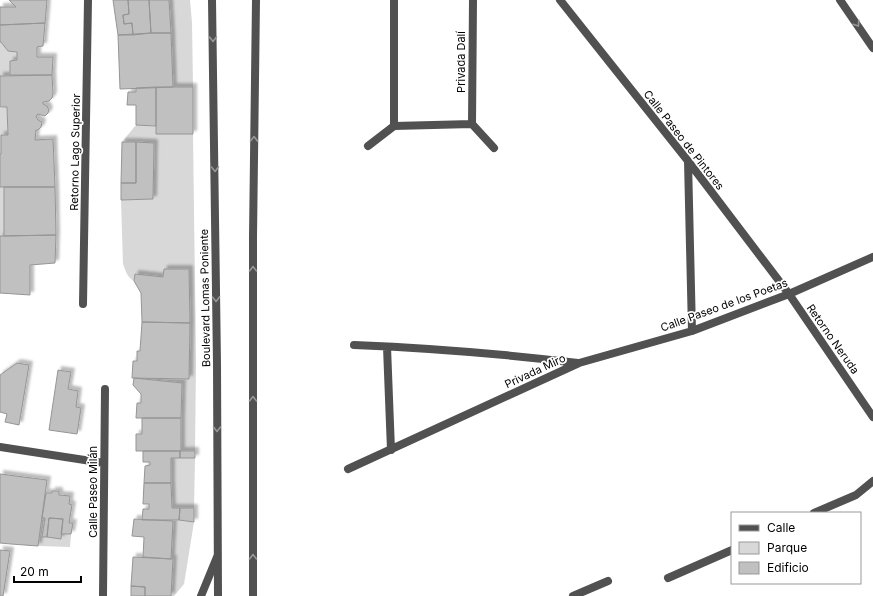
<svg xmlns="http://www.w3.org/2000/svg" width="873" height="596" viewBox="0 0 873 596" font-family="Inter,sans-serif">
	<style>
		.green { fill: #d8d8d8 }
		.building { fill: #c0c0c0; stroke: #959595; filter: url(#shadow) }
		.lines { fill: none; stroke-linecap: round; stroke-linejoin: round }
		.minor { stroke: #515151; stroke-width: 8 }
		.tertiary { stroke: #515151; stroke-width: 8 }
		.oneway { stroke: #979797 }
		.labels { text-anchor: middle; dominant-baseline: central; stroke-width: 3.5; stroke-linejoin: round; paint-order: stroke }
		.street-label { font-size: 11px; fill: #000; stroke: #fff }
	</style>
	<defs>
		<filter id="shadow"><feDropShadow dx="3.5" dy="-3.5" stdDeviation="1" flood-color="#0004"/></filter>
	</defs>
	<rect width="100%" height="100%" fill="#fff"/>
	<path class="green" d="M169 0H190L192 23 193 87H173L171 33Z
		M0 42H1L8 51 17 52V60L10 61V75L0 76Z
		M7 107 8 135 1 136V154H0V108Z
		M136 125 156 126V134H193L196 364 195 451H181L182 383 134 378 189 379 190 323 189 270 164 269 163 277 135 274 134 281C127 277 126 272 123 264L121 200 153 199 154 143 122 142Z
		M0 187H4V236H0Z
		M171 458H195L194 508H172Z
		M42 518H45L43 537 61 538V534H71L70 547 38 546Z
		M179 520 194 522 184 584 174 596H171L173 559H171L173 521Z"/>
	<path class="building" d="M9 0H47L45 23 0 25V7H16Z
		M113 0H128L129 14 123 15 124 24 132 23 133 35H118Z
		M128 0H149L151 33 133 35 132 23 124 24 123 15 129 14Z
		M149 0H169L171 33H151Z
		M45 23 43 46 37 47V57H53L52 75H10V61L17 60V52L8 51 1 42H0V25Z
		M151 33H171L173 87 120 89 118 35Z
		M52 75 53 94 52 98 49 101 43 102V104L47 106 49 110 48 113 45 116 38 114 36 116 38 120 42 122 41 127 38 130H36L35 140 53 139 55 187H0V154H1V135H8L7 107H0V76Z
		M156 87V126L136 125V105H127L128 92H136V88Z
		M156 87H193V134H156Z
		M122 142H136V183H121Z
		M136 142 154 143 153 199 121 200V183H136Z
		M4 187H55L56 235 4 236Z
		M56 235 55 263 30 265V295L0 293V236Z
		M164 269H189L190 323 142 322 141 293 134 281 135 274 163 277Z
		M142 322 190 323 189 379 132 378 133 361H137V351H140Z
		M17 363 29 365 19 425 5 422 7 414 0 412V375Z
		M58 370 71 372 68 389 78 391 76 407 81 408 77 434 49 430Z
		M134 378 182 383 181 418H136L137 403H141V394L133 385Z
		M142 418H181V451H136V434H142Z
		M143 451H180V458H171V483H144L145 466 150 465V462H143Z
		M180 451H195V458H180Z
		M0 474 47 480 38 546 11 544 0 543Z
		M144 483H171L172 508H180L179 520H142L143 509H149V504H143Z
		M52 491H59V495L70 496 69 504 72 505 69 523H73L71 534H61L63 519 49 518 47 537H42L45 518H42L46 493H52Z
		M180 508H194V522L179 520Z
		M49 518 63 519 61 539 47 537Z
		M134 519 173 521 171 559 143 557 144 537 132 536Z
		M0 550 10 551 3 596H0Z
		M133 557 173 559 171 596H145V587L131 586Z
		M131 586 145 587V596H131Z"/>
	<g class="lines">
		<path class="minor" d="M473 0 472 124 494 148
			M560 0 688 161 789 294 873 417
			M840 0 873 48
			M394 126V0
			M368 146 394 126 472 124
			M688 161 692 331
			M83 304 88 0
			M354 345C429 348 504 354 578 363
			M387 347 391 450
			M0 447 104 463
			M348 469 579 363 692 331 789 294 873 257
			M814 513 856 495 873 481
			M668 578 732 550
			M103 596 105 389
			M201 596 217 557
			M573 596 608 581"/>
		<path class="tertiary" d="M212 0 217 364 218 596
			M253 596V237L256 0"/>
	</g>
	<defs><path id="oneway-chevron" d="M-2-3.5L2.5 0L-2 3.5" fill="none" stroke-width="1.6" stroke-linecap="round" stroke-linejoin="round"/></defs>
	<g class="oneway">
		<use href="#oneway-chevron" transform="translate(857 24) rotate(56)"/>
		<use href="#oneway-chevron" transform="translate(213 39) rotate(89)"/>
		<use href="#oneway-chevron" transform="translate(254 139) rotate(-89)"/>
		<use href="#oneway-chevron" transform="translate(215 169) rotate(89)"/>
		<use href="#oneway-chevron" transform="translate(253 269) rotate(-90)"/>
		<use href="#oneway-chevron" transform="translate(216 299) rotate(89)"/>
		<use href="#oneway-chevron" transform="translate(253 399) rotate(-90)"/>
		<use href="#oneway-chevron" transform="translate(217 429) rotate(90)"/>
		<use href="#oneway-chevron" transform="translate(253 557) rotate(-90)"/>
	</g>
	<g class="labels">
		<g class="street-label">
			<text transform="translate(461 62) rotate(-90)">Privada Dalí</text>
			<text transform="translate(684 140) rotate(52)">Calle Paseo de Pintores</text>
			<text transform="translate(75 152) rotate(-89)">Retorno Lago Superior</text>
			<text transform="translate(205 298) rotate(-91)">Boulevard Lomas Poniente</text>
			<text transform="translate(724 305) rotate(-20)">Calle Paseo de los Poetas</text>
			<text transform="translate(833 339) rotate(55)">Retorno Neruda</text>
			<text transform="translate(535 371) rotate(-25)">Privada Miro</text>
			<text transform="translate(93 492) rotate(-90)">Calle Paseo Milán</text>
		</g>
	</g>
	<rect x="731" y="512" width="130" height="72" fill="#ffffff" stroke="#999999"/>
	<rect x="739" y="525" width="20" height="6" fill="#515151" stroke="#999999"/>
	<text x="767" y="532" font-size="12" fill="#000000">Calle</text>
	<rect x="739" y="542" width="20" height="12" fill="#d8d8d8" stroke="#999999"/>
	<text x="767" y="552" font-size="12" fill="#000000">Parque</text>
	<rect x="739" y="562" width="20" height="12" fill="#c0c0c0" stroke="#999999"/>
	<text x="767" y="572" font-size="12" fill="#000000">Edificio</text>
	<path d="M14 576v6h67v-6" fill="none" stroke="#000000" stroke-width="2"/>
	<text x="20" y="576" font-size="12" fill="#000000" stroke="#ffffff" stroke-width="3" paint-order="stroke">20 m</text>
</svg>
